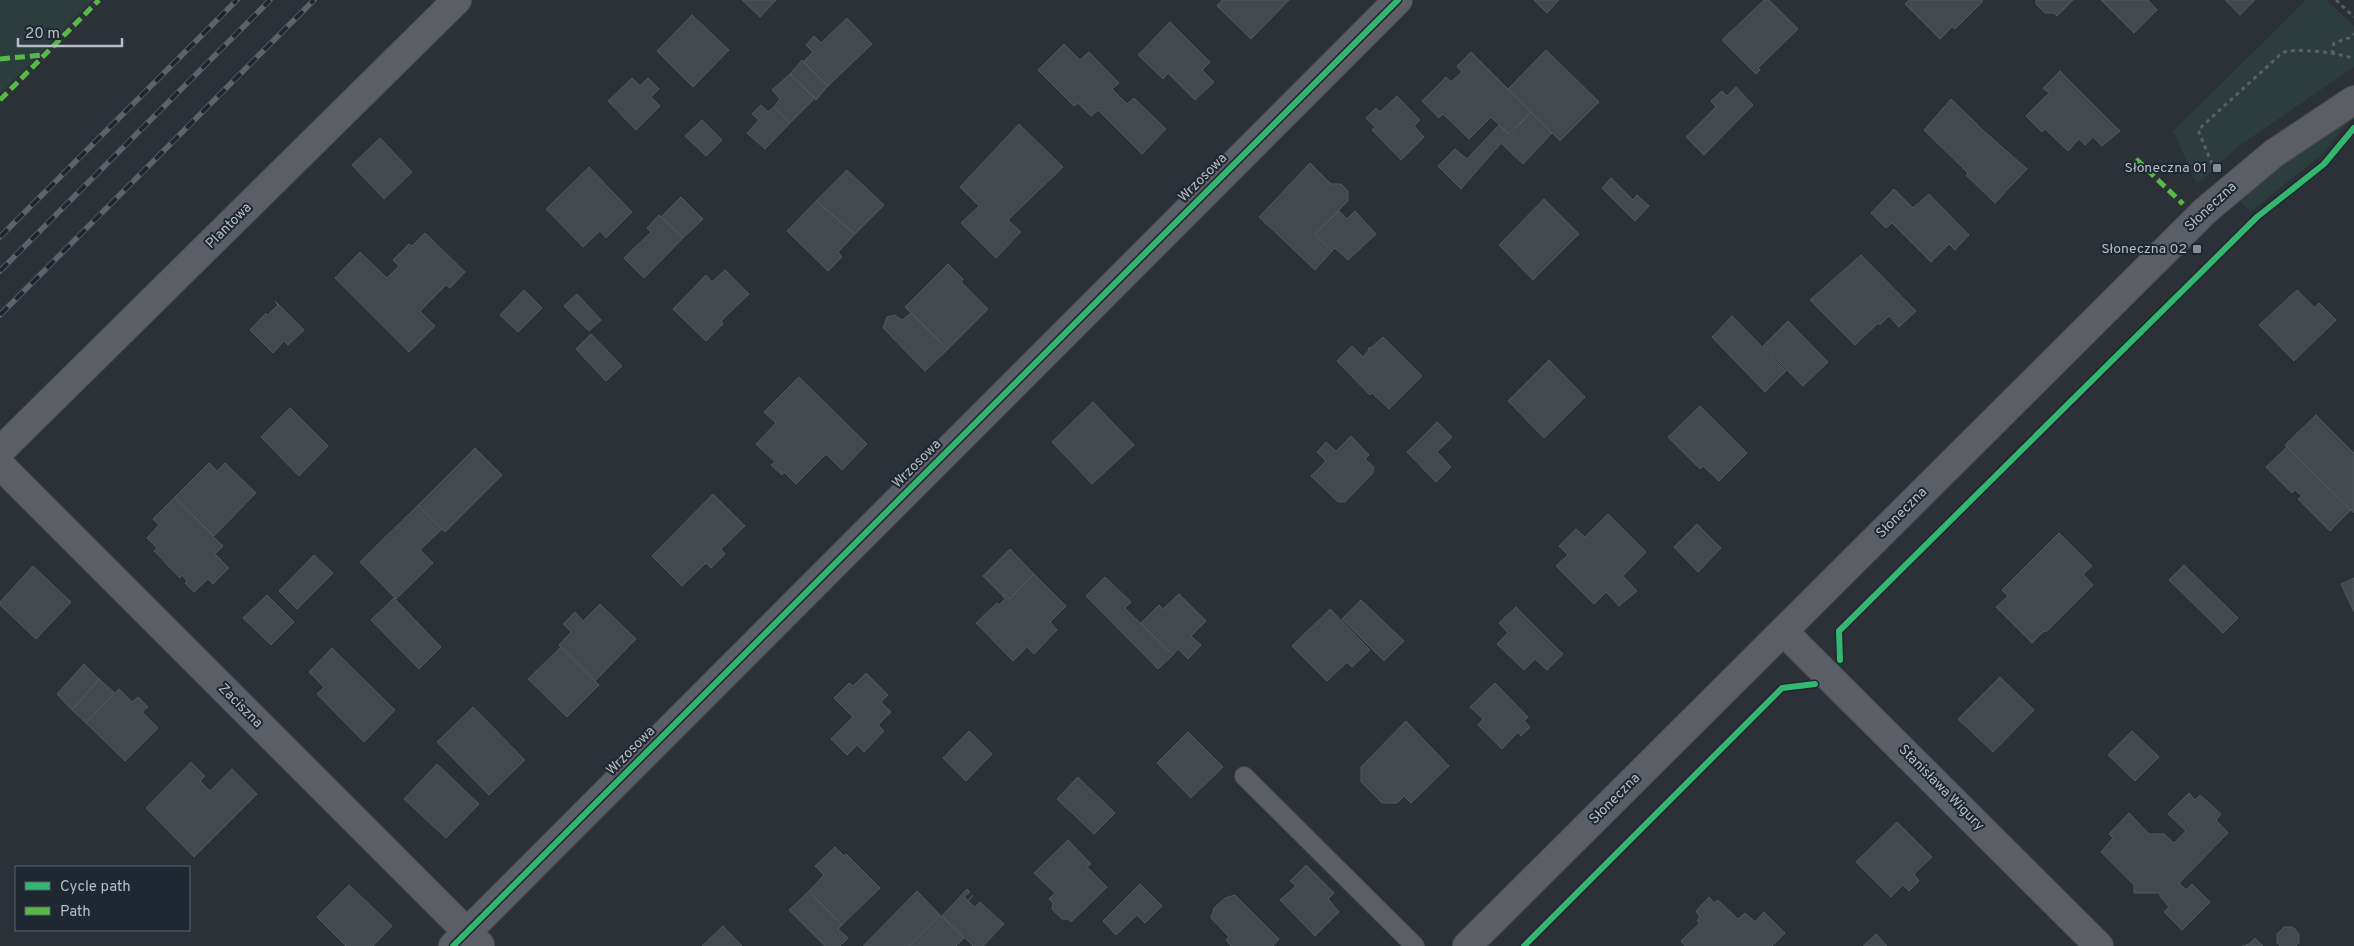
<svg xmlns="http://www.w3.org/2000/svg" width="2354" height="946" viewBox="0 0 2354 946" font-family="Overpass,sans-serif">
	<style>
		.green { fill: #2b3d3d }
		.building { fill: #44494e; stroke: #53585d }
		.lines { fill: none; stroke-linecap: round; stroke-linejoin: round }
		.service-casing { stroke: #494d51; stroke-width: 20 }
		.minor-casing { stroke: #494d51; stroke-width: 30 }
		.path { stroke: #595e62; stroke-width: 3; stroke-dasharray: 4 4; stroke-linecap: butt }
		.service { stroke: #5b5e64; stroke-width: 18 }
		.minor { stroke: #5b5e64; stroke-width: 28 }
		.rail-casing { stroke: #5f6368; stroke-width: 5.5 }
		.rail { stroke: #1f2730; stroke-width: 4; stroke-dasharray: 11; stroke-linecap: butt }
		.quiet { stroke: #58b947; stroke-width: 5; stroke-dasharray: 10 5; stroke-linecap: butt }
		.cycleway-casing { stroke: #1f2730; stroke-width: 9 }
		.cycleway { stroke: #33b770; stroke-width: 6 }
		.poi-dot { fill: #858c94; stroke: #1f2730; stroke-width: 2 }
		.labels { text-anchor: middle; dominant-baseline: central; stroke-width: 4; stroke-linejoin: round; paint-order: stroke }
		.poi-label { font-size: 14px; fill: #b6bdc7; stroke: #1f2730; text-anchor: end }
		.street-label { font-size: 14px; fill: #b6bdc7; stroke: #1f2730 }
	</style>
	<rect width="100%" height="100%" fill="#2b3136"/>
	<path class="green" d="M0 0H92L0 94Z
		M2306 0H2327L2354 26V67L2239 146 2197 184 2173 131Z
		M2347 123 2324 153 2250 212 2240 200 2270 173Z"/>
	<path class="building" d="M742 0H776L760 17Z
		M1222 0H1289L1251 39 1217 6Z
		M1534 0H1559L1547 13Z
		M1764 0H1769L1798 29 1758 68 1760 70 1756 74 1722 40Z
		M1909 0H1981L1983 1 1955 29 1952 27 1940 39 1905 4Z
		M2036 0H2073L2057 16 2054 13H2045L2036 4Z
		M2101 0H2148L2157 10 2134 33Z
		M2225 0H2255L2240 15Z
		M692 15 729 50 693 87 657 51Z
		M847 18 872 44 828 86 803 62 813 52 806 45 814 36 821 43Z
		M1170 22 1210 62 1202 70 1214 82 1195 100 1168 73 1163 79 1138 55Z
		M1064 44 1080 60 1089 52 1119 83 1112 89 1127 104 1134 98 1166 129 1142 154 1098 110 1091 116 1078 103 1074 106 1038 70Z
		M1546 50 1599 102 1560 141 1508 89Z
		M1471 52 1531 112 1509 134 1491 117 1469 139 1443 114 1439 118 1422 101 1446 77 1451 82 1462 72 1457 66Z
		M802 60 828 86 816 100 790 74Z
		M2060 71 2120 131 2102 146 2093 137 2085 145 2079 139 2068 151 2045 129 2042 132 2026 116 2049 93 2043 88Z
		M790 74 815 98 790 123 774 107 780 99 772 90Z
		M632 78 640 86 648 78 659 89 651 97 660 106 636 130 608 101Z
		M1736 87 1753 105 1704 155 1686 137 1716 107 1711 101 1722 91 1727 96Z
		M1397 96 1420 120 1414 126 1424 137 1401 160 1372 130 1375 127 1366 118 1376 108 1380 112Z
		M1951 99 1977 124V125L2027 169 1995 203 1966 175 1968 173 1924 130Z
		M761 105 768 112 774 107 790 123 765 149 747 133 759 120 752 114Z
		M1531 112 1552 133 1523 164 1502 144Z
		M702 120 722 140 706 156 685 136Z
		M1019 124 1063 167 1008 220 1021 232 996 258 961 223 979 206 960 187Z
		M1499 125 1509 134 1461 189 1438 166 1455 149 1467 159Z
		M380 138 412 172 384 199 352 165Z
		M1310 163 1331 184H1341L1348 191V201L1315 234 1332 251 1315 270 1259 217Z
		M589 167 632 212 606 238 600 231 583 247 546 209Z
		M847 170 884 205 855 234 816 201Z
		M1611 178 1633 200 1637 195 1649 206 1635 221 1602 188Z
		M1894 189 1913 208 1929 194 1969 235 1955 250 1949 244 1931 262 1892 223 1886 228 1871 213Z
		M681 197 703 219 683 238 661 217Z
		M1544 199 1579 234 1533 280 1499 245Z
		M816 201 855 234 838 252 842 257 828 271 787 231Z
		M1339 211 1347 219 1355 211 1376 234 1348 260 1335 248 1332 251 1315 234Z
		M659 215 683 238 644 278 624 258 651 232 647 228Z
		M425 233 465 272 450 288 446 285 420 311 435 326 409 352 335 278 360 252 387 278 399 266 393 260 409 244 412 246Z
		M1861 255 1916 311 1899 327 1889 316 1880 325 1878 323 1855 345 1810 300Z
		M948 264 963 279 961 282 988 309 948 349 905 307Z
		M725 270 749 294 721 321 723 324 706 341 673 309 706 275 712 282Z
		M524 290 542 308 518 332 500 315Z
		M2297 290 2315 308 2319 303 2336 320 2294 361 2259 325Z
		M577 294 601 320 589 331 564 306Z
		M275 301 304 330 288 345 284 341 273 353 250 330 266 313 268 315 278 305Z
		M911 313 948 349 925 371 883 328 887 317 895 315 902 320Z
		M1732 316 1786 371 1765 392 1712 337Z
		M1788 321 1828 362 1803 386 1763 346Z
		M591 334 622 366 606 381 576 349Z
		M1383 337 1422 376 1389 409 1372 393 1370 395 1337 361 1352 346 1363 357 1369 350 1368 349 1370 347 1371 348Z
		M1549 360 1585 397 1544 438 1508 401Z
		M799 377 867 444 842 470 826 454 796 484 784 472 782 475 771 465 775 462 756 444 776 423 764 412Z
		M1093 402 1134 445 1092 484 1052 442Z
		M1700 406 1747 453 1719 481 1703 466 1700 469 1668 437Z
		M290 408 328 446 299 476 261 437Z
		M2316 415 2354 453V513L2285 445Z
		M1437 422 1452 437 1437 452 1451 467 1436 482 1407 452Z
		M1351 436 1369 455 1365 459 1374 467 1372 474 1345 502H1338L1311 476 1326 461 1317 452 1326 442 1336 451Z
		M2287 447 2351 510 2330 531 2298 499 2302 496 2295 490 2292 493 2266 467Z
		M475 448 502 475 445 532 418 505Z
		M209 463 217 471 225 463 256 493 214 536 175 497Z
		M713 494 745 526 721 549 725 554 711 568 706 563 682 586 652 556Z
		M175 497 223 546 215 554 229 568 213 584 208 579 194 592 185 583 187 581 182 575 180 578 154 551 157 548 147 538 159 525 153 519Z
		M418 505 442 529 420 550 433 563 396 599 360 562Z
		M1608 514 1646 552 1623 576 1637 591 1619 606 1606 592 1594 604 1556 566 1568 555 1559 546 1576 529 1585 537Z
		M1697 524 1721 548 1698 572 1674 547Z
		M2059 533 2092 566 2083 574 2093 585 2046 632 2044 631 2032 643 1996 607 2008 596 2002 590Z
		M1010 549 1034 574 1010 599 1005 594 1003 596 983 576Z
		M314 555 333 573 297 609 279 591Z
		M2184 565 2238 618 2223 633 2169 580Z
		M33 566 71 602 36 639 0 605V602Z
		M1034 574 1066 606 1050 622 1057 630 1034 654 1027 647 1013 661 976 623 997 603 999 605 1005 599 1003 596 1005 594 1010 599Z
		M1105 577 1131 602 1125 608 1173 655 1158 669 1086 596Z
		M2354 578V612L2341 584Z
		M1179 594 1206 621 1191 636 1201 645 1188 659 1178 649 1173 655 1141 623 1159 605 1163 609Z
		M267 595 294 622 271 645 243 618Z
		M394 598 441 647 419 669 371 620Z
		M1361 600 1404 641 1384 661 1342 619Z
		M600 604 636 639 595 681 559 645 571 632 563 624 575 612 583 621Z
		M1516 607 1563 654 1547 670 1535 659 1524 670 1497 644 1508 633 1499 623Z
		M1330 609 1370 650 1352 667 1347 662 1327 681 1292 646Z
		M561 647 599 685 567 717 528 679Z
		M332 648 395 710 364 742 317 694 324 687 309 672Z
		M84 664 99 679 72 710 57 694Z
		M866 673 888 695 881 702 891 712 878 725 884 731 864 752 857 745 847 755 831 739 853 717 834 698 849 683 853 686Z
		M2000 677 2034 710 1993 752 1958 719Z
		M99 679 115 693 86 723 72 710Z
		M1495 683 1528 717 1524 721 1530 727 1521 736 1518 732 1502 749 1478 725 1483 719 1470 707Z
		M119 689 132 702 138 697 148 707 142 712 158 728 125 761 86 723Z
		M473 707 525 760 489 795 437 742Z
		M1406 721 1449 766 1411 803 1404 796 1397 803H1382L1361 782V767Z
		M969 731 992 754 966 781 943 758Z
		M2132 731 2159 757 2135 781 2108 755Z
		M1188 732 1223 767 1191 798 1157 763Z
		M191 762 205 776 200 781 210 791 232 769 257 794 194 857 146 808Z
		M437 764 479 804 446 838 404 799Z
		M1078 777 1115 813 1094 834 1057 799Z
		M2189 793 2195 800 2200 795 2221 814 2216 820 2228 833 2179 883 2186 890 2192 884 2210 902 2182 930 2164 912 2169 907 2160 896V893H2134V885L2101 852 2113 838 2109 834 2129 813 2149 834H2164L2174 843 2186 831 2168 814Z
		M1897 822 1932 857 1914 874 1919 881 1909 891 1903 885 1891 897 1856 862Z
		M1068 840 1091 864 1087 867 1107 887 1071 922 1068 919H1062L1052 909 1053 903 1049 899 1055 893 1034 873Z
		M835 847 844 856 846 854 880 888 842 925 809 891 824 875 815 866Z
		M1306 865 1334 893 1328 899 1339 912 1315 936 1280 900 1296 886 1290 881Z
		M1140 884 1162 906 1145 923 1137 915 1116 935 1103 921Z
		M349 885 392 926 373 946H346L317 917Z
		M967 889 970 892 964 897 968 901 973 895 968 901 975 907 980 902 1004 924 983 946H973L942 916Z
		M809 891 842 925 838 929 848 938 840 946H825L789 910Z
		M917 891 940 915 909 946H863Z
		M1235 895 1279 939 1273 946H1231L1226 940 1229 937 1211 918 1214 908 1225 898Z
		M1709 897 1714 903 1718 900 1738 919 1745 913 1755 922 1764 912 1785 933 1772 946H1685L1681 941 1700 923 1697 921 1700 917 1696 911Z
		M940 915 964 938 956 946H909Z
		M723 926 742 946H702Z
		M2284 927H2293L2299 934V943L2296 946H2280L2277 943V934Z
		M1876 934 1887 946H1863Z
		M2255 938 2263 946H2242L2249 944Z"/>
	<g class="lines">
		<defs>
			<path id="service" d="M1244 776 1415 946"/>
			<path id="minor" d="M0 451 457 0
				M0 465 480 945
				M1783 631 2099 946
				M453 946 1398 0
				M1467 946 2205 211 2273 154 2354 100"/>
		</defs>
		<use href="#service" class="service-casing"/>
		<use href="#minor" class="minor-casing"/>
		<path class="path" d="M2336 0 2354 17
			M2332 54 2334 43 2349 38 2354 34
			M2212 164 2198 130 2282 53C2293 47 2343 53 2354 59"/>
		<use href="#service" class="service"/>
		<use href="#minor" class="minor"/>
		<defs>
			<path id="rail" d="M0 237 237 0
				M0 271 270 0
				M0 315 314 0"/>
		</defs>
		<use href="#rail" class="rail-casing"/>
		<use href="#rail" class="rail"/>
		<path class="quiet" d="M0 59 43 55
			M0 100 99 0
			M2136 159 2183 204"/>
		<defs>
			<path id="cycleway" d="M1840 660 1839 631 2257 217 2324 164 2354 128
				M453 946 1398 0
				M1524 946 1782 688 1815 684"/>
		</defs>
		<use href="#cycleway" class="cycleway-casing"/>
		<use href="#cycleway" class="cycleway"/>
	</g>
	<g class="poi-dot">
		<rect x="2212" y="163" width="10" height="10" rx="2.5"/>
		<rect x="2192" y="244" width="10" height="10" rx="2.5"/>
	</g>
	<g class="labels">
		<g class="poi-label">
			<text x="2207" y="168">Słoneczna 01</text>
			<text x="2187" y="249">Słoneczna 02</text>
		</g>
		<g class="street-label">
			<text transform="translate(1203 178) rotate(-45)">Wrzosowa</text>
			<text transform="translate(2211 207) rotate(-43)">Słoneczna</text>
			<text transform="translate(229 226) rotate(-45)">Plantowa</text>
			<text transform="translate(917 464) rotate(-45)">Wrzosowa</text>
			<text transform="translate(1902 513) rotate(-45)">Słoneczna</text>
			<text transform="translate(240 706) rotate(45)">Zaciszna</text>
			<text transform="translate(631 751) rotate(-45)">Wrzosowa</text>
			<text transform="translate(1941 788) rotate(45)">Stanisława Wigury</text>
			<text transform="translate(1615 799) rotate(-45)">Słoneczna</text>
		</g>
	</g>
	<rect x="15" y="866" width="175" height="65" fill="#1f2730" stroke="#5b636c"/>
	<rect x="25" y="882" width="25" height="8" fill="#33b770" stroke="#5b636c"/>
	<text x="60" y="891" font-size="15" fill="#b6bdc7">Cycle path</text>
	<rect x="25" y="907" width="25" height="8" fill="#58b947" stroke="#5b636c"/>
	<text x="60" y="916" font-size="15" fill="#b6bdc7">Path</text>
	<path d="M18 38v8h104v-8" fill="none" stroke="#b6bdc7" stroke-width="2.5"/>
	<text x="25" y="38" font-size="15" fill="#b6bdc7" stroke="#1f2730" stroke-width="4" paint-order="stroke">20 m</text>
</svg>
